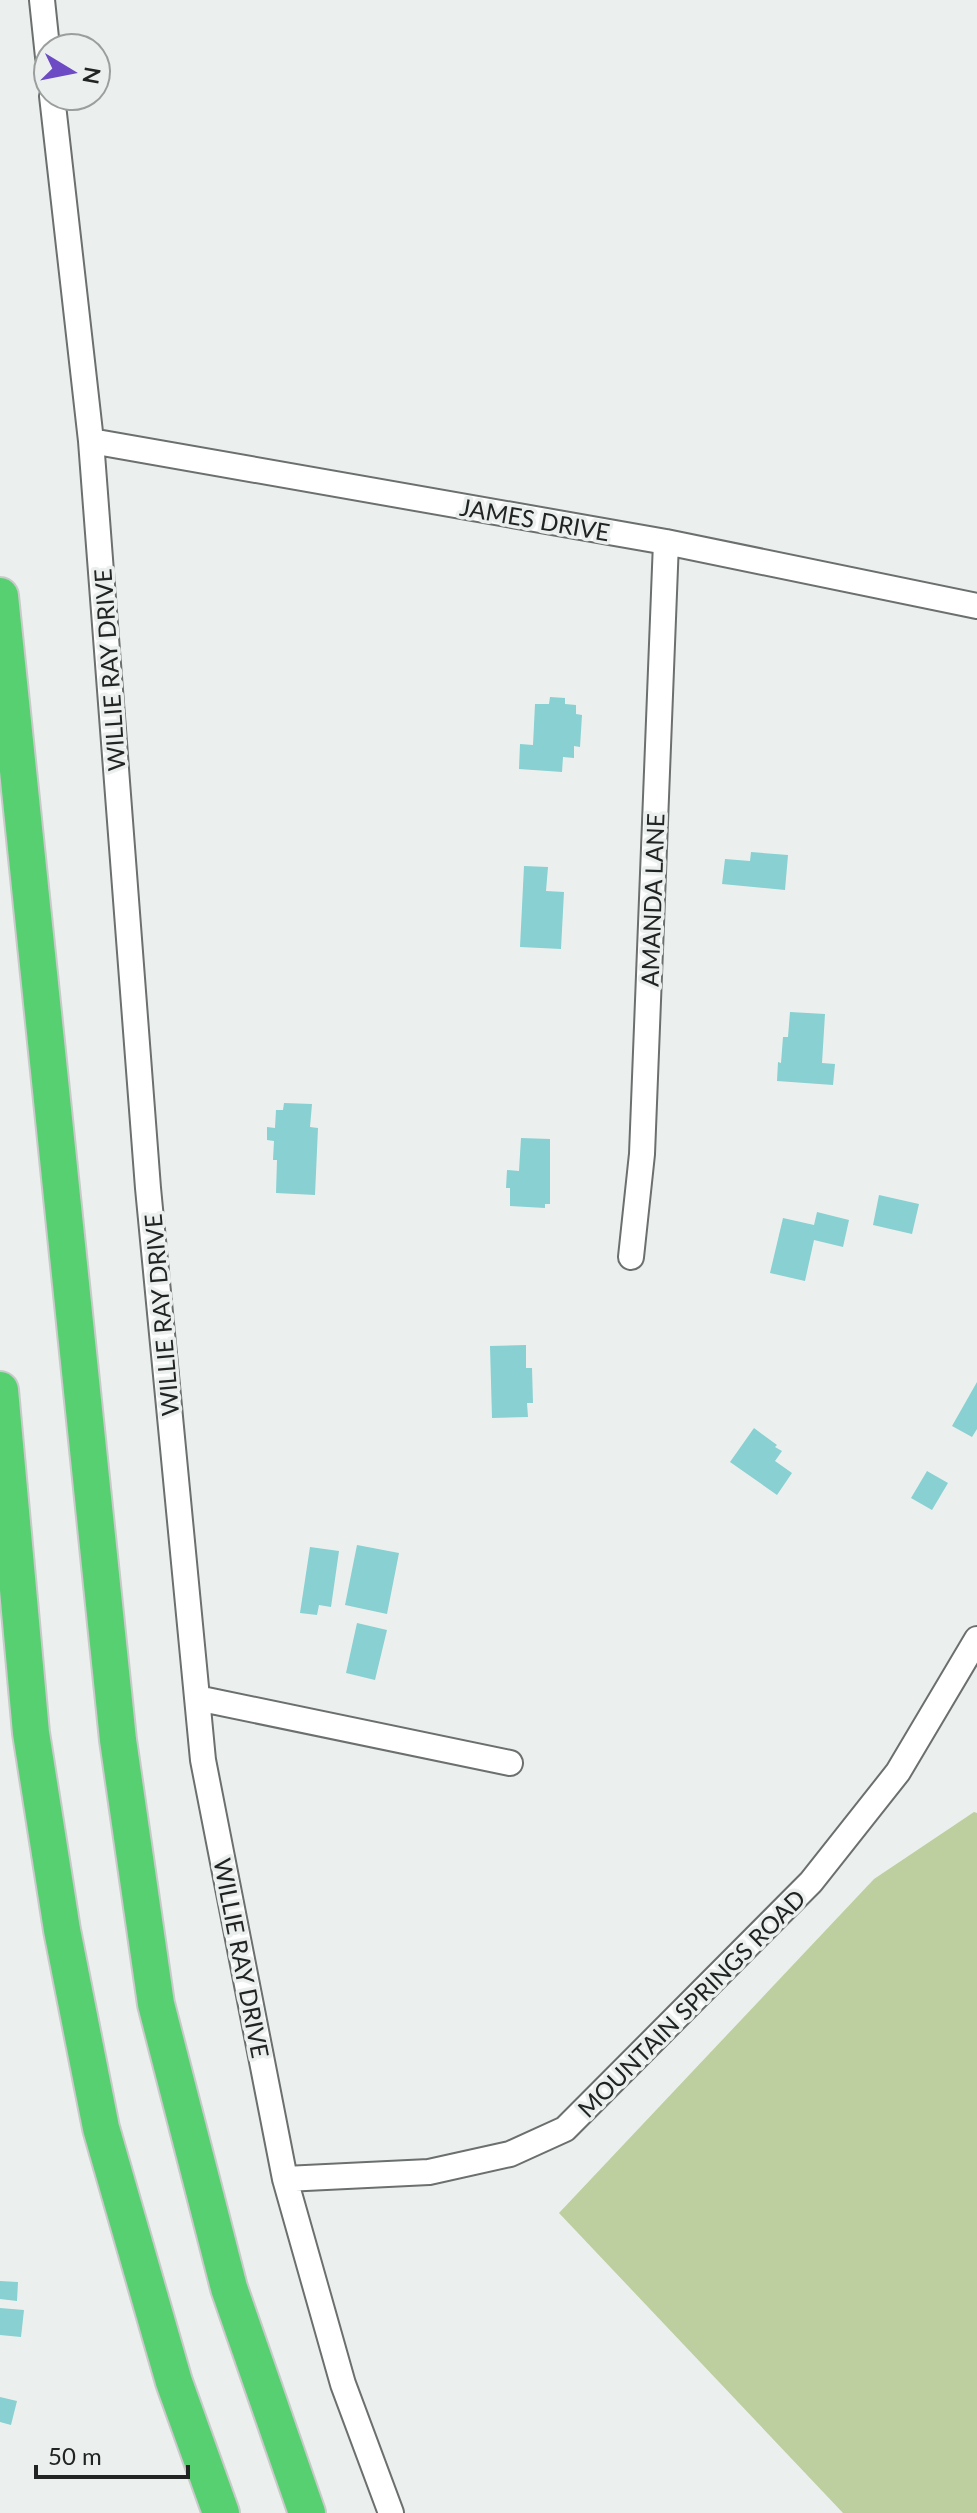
<svg xmlns="http://www.w3.org/2000/svg" width="977" height="2513" viewBox="0 0 977 2513" font-family="Lato,sans-serif">
	<style>
		.green { fill: #bdce9f }
		.building { fill: #88d0d1 }
		.lines { fill: none; stroke-linecap: round; stroke-linejoin: round }
		.minor-casing { stroke: #6b6f6e; stroke-width: 28 }
		.highway-casing { stroke: #cacaca; stroke-width: 40 }
		.minor { stroke: #fff; stroke-width: 24 }
		.highway { stroke: #57d072; stroke-width: 36 }
		.labels { text-anchor: middle; dominant-baseline: central; stroke-width: 7; stroke-linejoin: round; paint-order: stroke }
		.street-label { font-size: 24px; fill: #222423; stroke: #ebf0ee }
	</style>
	<rect width="100%" height="100%" fill="#ebf0ee"/>
	<path class="green" d="M974 1812 977 1813V2513H843L559 2213 874 1879Z"/>
	<path class="building" d="M550 697 565 698V704L576 705V714L582 715 580 747 574 746V758L563 757 562 772 519 769 520 744 533 745 535 704H549Z
		M751 852 788 855 785 890 722 884 725 859 750 861Z
		M524 866 548 867 546 891 564 892 561 949 520 947Z
		M790 1012 825 1014 822 1063 835 1064 833 1085 777 1081 778 1062 781 1063 783 1037H788Z
		M284 1103 312 1104 310 1127 318 1128 315 1195 276 1193 277 1160H273L274 1141 267 1140V1127L275 1128 276 1110H283Z
		M521 1138 550 1139V1204H545V1208L510 1206V1188H506L507 1170 519 1171Z
		M879 1195 919 1204 912 1234 873 1225Z
		M817 1212 849 1220 843 1247 814 1240 805 1281 770 1273 783 1218 814 1225Z
		M526 1345V1368H532L533 1403H527L528 1417 492 1418 490 1346Z
		M977 1382V1429L972 1437 952 1426Z
		M754 1428 777 1445 775 1447 782 1451 775 1461 792 1473 777 1495 730 1462Z
		M927 1471 948 1483 932 1510 911 1498Z
		M357 1545 399 1553 387 1614 345 1605Z
		M310 1547 339 1551 331 1607 319 1605 317 1615 300 1613Z
		M357 1623 387 1630 375 1680 346 1673Z
		M0 2281 18 2282 17 2301 0 2299Z
		M0 2308 24 2310 21 2337 0 2335Z
		M0 2397 17 2401 11 2425 0 2422Z"/>
	<g class="lines">
		<defs>
			<path id="minor" d="M42 0 48 57
				M52 96 91 441 148 1188 203 1760 285 2179 343 2384 391 2513
				M91 441 666 542 977 606
				M631 1257 642 1154 666 542
				M197 1698 510 1763
				M285 2179 429 2172 510 2154 565 2129 811 1882 898 1772 977 1639"/>
			<path id="highway" d="M0 596 118 1740 156 2004 229 2288 307 2513
				M0 1390 31 1733 62 1930 101 2128 174 2382 221 2513"/>
		</defs>
		<use href="#minor" class="minor-casing"/>
		<use href="#highway" class="highway-casing"/>
		<use href="#minor" class="minor"/>
		<use href="#highway" class="highway"/>
	</g>
	<g class="labels">
		<g class="street-label">
			<text transform="translate(535 519) rotate(10)">JAMES DRIVE</text>
			<text transform="translate(109 670) rotate(-94)">WILLIE RAY DRIVE</text>
			<text transform="translate(652 900) rotate(-88)">AMANDA LANE</text>
			<text transform="translate(161 1315) rotate(-95)">WILLIE RAY DRIVE</text>
			<text transform="translate(242 1958) rotate(79)">WILLIE RAY DRIVE</text>
			<text transform="translate(691 2003) rotate(-45)">MOUNTAIN SPRINGS ROAD</text>
		</g>
	</g>
	<g transform="translate(72 72) rotate(100)"><circle r="38" fill="#ebf0ee" stroke="#9b9e9d" stroke-width="2"/>
	<path d="M0-6L14 30L0 20L-14 30Z" fill="#6d4bc4"/>
	<text y="-12" font-size="22" font-weight="bold" text-anchor="middle" fill="#222423">N</text>
	</g>
	<path d="M36 2465v12h152v-12" fill="none" stroke="#222423" stroke-width="4"/>
	<text x="48" y="2465" font-size="24" fill="#222423" stroke="#ebf0ee" stroke-width="6" paint-order="stroke">50 m</text>
</svg>
